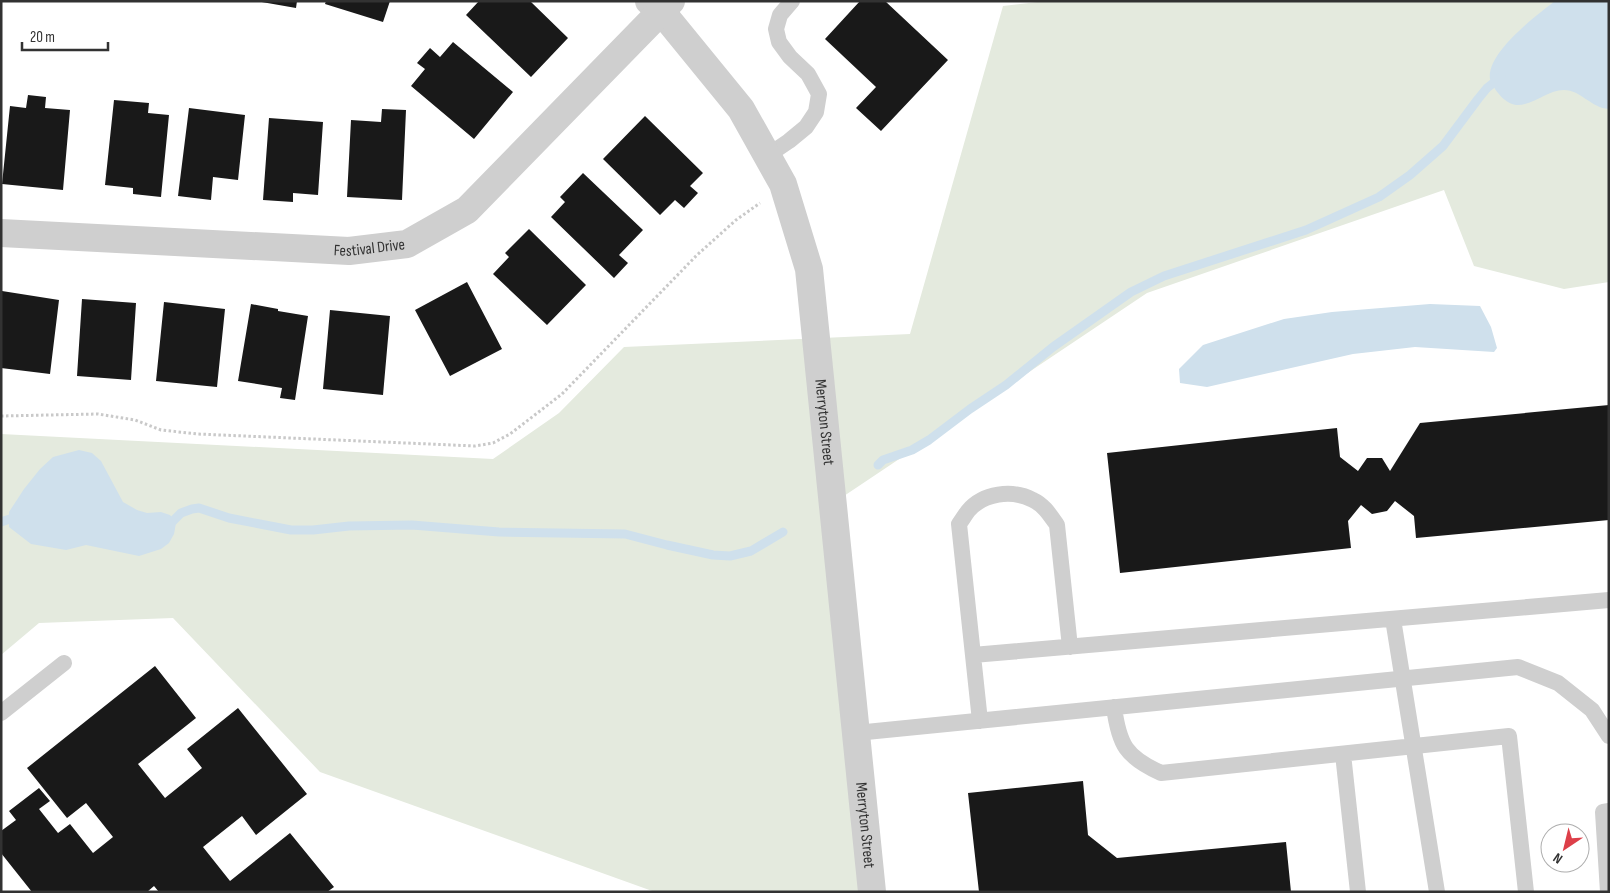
<svg xmlns="http://www.w3.org/2000/svg" width="1610" height="893" viewBox="0 0 1610 893" font-family="'Sofia Sans Condensed',sans-serif">
	<style>
		.green { fill: #e4eade }
		.water { fill: #cfe0ec }
		.lines { fill: none; stroke-linecap: round; stroke-linejoin: round }
		.stream { stroke: #cfe0ec; stroke-width: 9 }
		.building { fill: #191919 }
		.path { stroke: #c9c9c9; stroke-width: 3; stroke-dasharray: 2.5 2.5; stroke-linecap: butt }
		.service { stroke: #cfcfcf; stroke-width: 16 }
		.minor { stroke: #cfcfcf; stroke-width: 28 }
		.labels { text-anchor: middle; dominant-baseline: central; stroke-width: 5; stroke-linejoin: round; paint-order: stroke }
		.street-label { font-size: 16px; fill: #323232; stroke: #fff }
	</style>
	<rect width="100%" height="100%" fill="#fff"/>
	<path class="green" d="M1046 1H1609V282L1564 289 1474 266 1444 190 1147 293 829 506 861 892H655L320 772 173 618 39 623 1 655V434L493 459 559 413 624 347 910 334 1003 6Z"/>
	<path class="water" d="M1555 1H1609V109C1591 108 1581 90 1564 90 1547 90 1533 106 1516 105 1507 104 1500 96 1495 89 1494 86 1491 82 1490 79 1486 53 1537 15 1555 1Z
		M1430 304 1480 306 1491 327 1497 348 1494 352 1415 347 1353 354 1207 387 1180 383 1179 369 1203 345 1284 319 1332 312Z
		M79 450 92 453 101 461 123 502 137 510 147 513 161 512 170 515 176 523 174 534 169 543 161 549 139 556 86 545 66 550 31 544 9 527V512L24 489 40 469 53 457Z"/>
	<g class="lines">
		<path class="stream" d="M878 465 883 460 912 450 929 440 970 409 1006 385 1053 347 1131 292 1164 276 1306 230 1379 197 1410 175 1443 146 1478 99 1487 88 1501 77
			M1 522 19 516
			M163 526 171 523 181 513 192 509 199 508 229 518 291 530H313L349 526 412 525 499 532 625 534 667 545 713 555 730 556 751 551 783 532"/>
	</g>
	<path class="building" d="M256 1H297L296 8Z
		M326 1H390L383 22 325 4Z
		M479 1H530L568 38 531 77 466 15Z
		M860 1H885L948 60 881 131 856 108 876 87 825 39Z
		M453 42 513 92 474 139 411 86 425 69 417 63 430 48 440 57Z
		M28 95 46 97 45 108 70 110 63 190 2 184 10 106 26 108Z
		M114 100 149 103 148 113 169 115 161 197 133 194V188L105 185Z
		M189 108 245 115 238 180 213 177 211 200 178 196Z
		M382 109 406 110 402 200 347 197 351 120 381 122Z
		M645 116 703 173 690 186 698 193 684 208 675 200 660 215 603 159Z
		M269 118 323 122 318 195 293 193V202L263 200Z
		M583 173 643 230 619 255 628 263 614 278 551 217 565 202 560 197Z
		M529 229 586 285 547 325 493 274 509 257 505 253Z
		M467 282 502 349 450 376 415 310Z
		M2 291 59 300 50 374 1 368Z
		M82 299 136 303 131 380 77 376Z
		M164 302 225 309 217 387 156 381Z
		M251 304 278 309V311L308 316 295 400 280 398 282 388 238 381Z
		M330 310 390 316 383 395 323 389Z
		M1609 405V520L1416 538 1414 516 1395 501 1387 511 1372 514 1361 505 1348 521 1351 548 1120 573 1107 453 1337 428 1340 457 1358 471 1367 458H1382L1390 471 1420 423Z
		M155 666 196 718 138 764 165 798 202 768 187 749 238 708 307 794 256 835 242 816 203 847 230 881 290 833 334 887 327 892H159L154 886 147 892H32L1 853V831L16 820 9 811 39 788 50 801 39 809 58 833 70 824 93 853 113 837 86 803 67 818 27 768Z
		M1083 781 1088 835 1117 858 1286 842 1291 892H979L968 793Z"/>
	<g class="lines">
		<path class="path" d="M1 416 98 414 135 420 161 430 198 434 475 446 493 443 510 434 562 394 697 255 736 220 760 203"/>
		<path class="service" d="M767 156 789 141 806 127 816 112 819 94 808 74 790 57 779 42 776 29 780 15 792 1
			M1393 619 1437 892
			M973 655 1609 600
			M1114 707C1119 745 1126 757 1161 773L1509 736 1526 892
			M1 713 64 663
			M980 721 959 524C962 520 965 515 968 511 983 493 1012 489 1033 500 1044 505 1050 515 1057 525L1070 647
			M856 733 1518 667 1558 683 1592 710 1609 736
			M1343 754 1358 892
			M1608 892 1603 812 1609 811"/>
		<g class="minor">
			<path id="s1" d="M649 1 661 11 741 109 783 184 809 269 872 892"/>
			<path id="s2" d="M1 233 349 251 407 244 467 210 671 1"/>
		</g>
	</g>
	<g class="labels">
		<g class="street-label">
			<text stroke="none"><textPath href="#s2" startOffset="369">Festival Drive</textPath></text>
			<text stroke="none"><textPath href="#s1" startOffset="471">Merryton Street</textPath></text>
			<text stroke="none"><textPath href="#s1" startOffset="876">Merryton Street</textPath></text>
		</g>
	</g>
	<rect width="1610" height="893" fill="none" stroke="#323232" stroke-width="5"/>
	<g transform="translate(1565 848) rotate(215)"><circle r="24" fill="#ffffff" stroke="#adadad"/>
	<path d="M0-4L9 19L0 12L-9 19Z" fill="#dd3f49"/>
	<text y="-8" font-size="14" font-weight="bold" text-anchor="middle" fill="#323232">N</text>
	</g>
	<path d="M22 42v8h86v-8" fill="none" stroke="#323232" stroke-width="2.5"/>
	<text x="30" y="42" font-size="15" fill="#323232" stroke="#ffffff" stroke-width="4" paint-order="stroke">20 m</text>
</svg>
